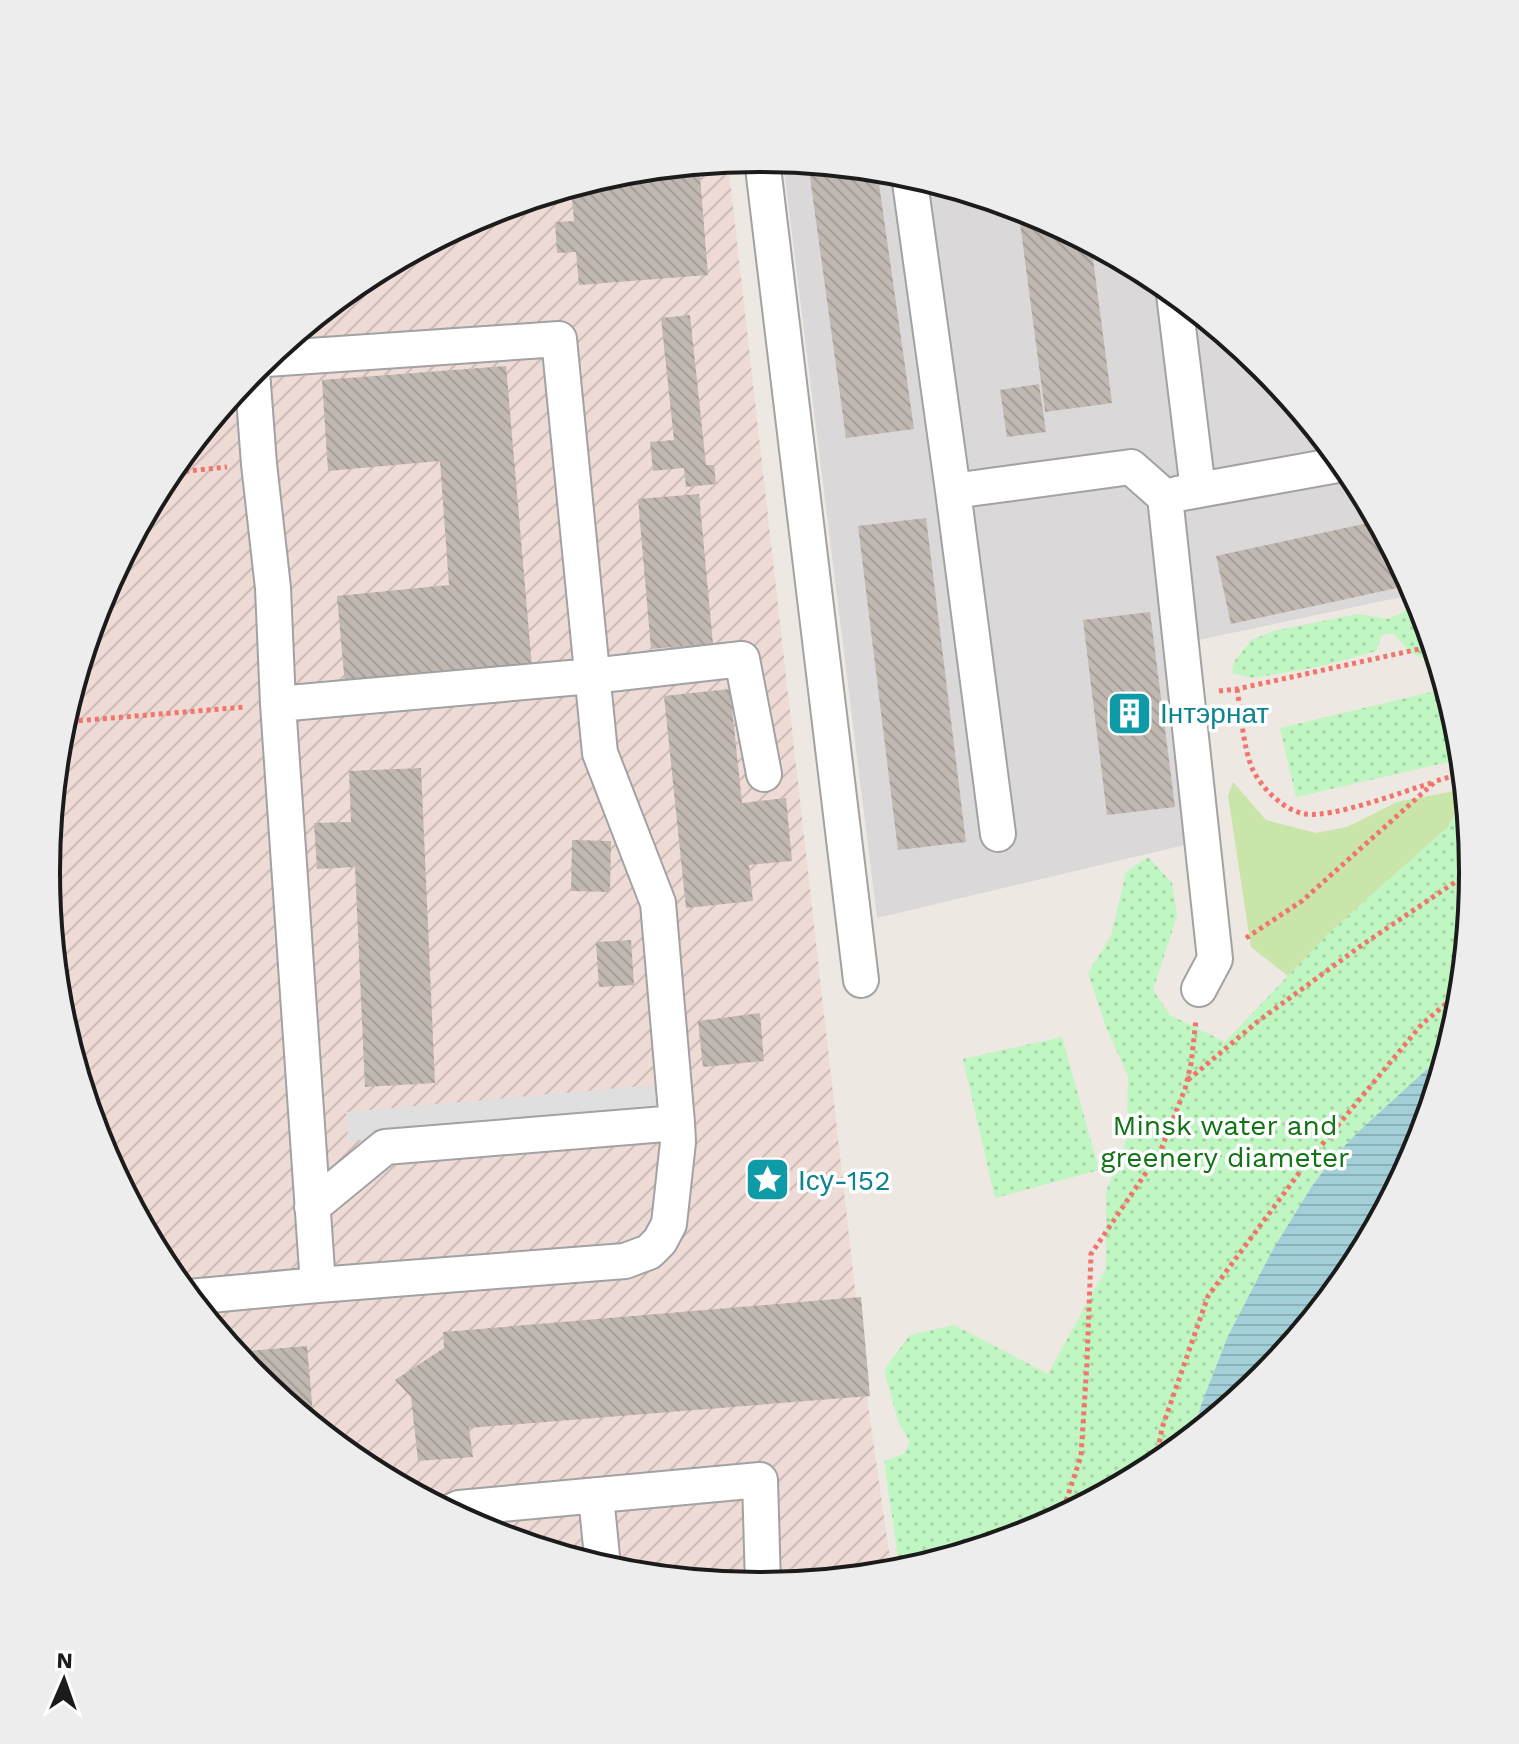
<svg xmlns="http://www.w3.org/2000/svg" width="1519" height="1744" viewBox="0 0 1519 1744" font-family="'Work Sans',sans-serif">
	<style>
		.residential { fill: #dad8d8 }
		.military { fill: url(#military-furrows) }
		.grass { fill: #c9e5a9 }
		.park { fill: url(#park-dots) }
		.parking { fill: #dfdfdf }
		.water { fill: url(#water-rules) }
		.building { fill: url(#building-back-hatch) }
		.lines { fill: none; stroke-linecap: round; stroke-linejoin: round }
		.minor-casing { stroke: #a2a2a2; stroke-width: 38 }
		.path { stroke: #f2756d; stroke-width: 5; stroke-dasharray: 4 4; stroke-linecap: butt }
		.minor { stroke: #fff; stroke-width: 34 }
		.labels { text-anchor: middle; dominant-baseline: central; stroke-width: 7; stroke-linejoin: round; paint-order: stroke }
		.culture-label { font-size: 28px; fill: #0d838f; stroke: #fff; text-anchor: start }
		.park-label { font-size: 28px; fill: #107315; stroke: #fff }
		.rim { fill: none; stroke: #1b1b1b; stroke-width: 4 }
	</style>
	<defs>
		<pattern id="military-furrows" width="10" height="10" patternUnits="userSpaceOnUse" patternTransform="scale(2)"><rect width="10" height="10" fill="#eedbd5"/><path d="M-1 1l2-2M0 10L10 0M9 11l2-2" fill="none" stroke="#ccbbb6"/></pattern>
		<pattern id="park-dots" width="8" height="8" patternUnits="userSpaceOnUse" patternTransform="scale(2)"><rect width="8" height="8" fill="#bff6c1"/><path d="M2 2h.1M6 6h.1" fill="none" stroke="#a4d2a5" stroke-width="1.8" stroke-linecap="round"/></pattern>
		<pattern id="water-rules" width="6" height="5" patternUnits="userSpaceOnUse" patternTransform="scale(2)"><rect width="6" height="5" fill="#a3cfd8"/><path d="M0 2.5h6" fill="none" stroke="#8cb1b9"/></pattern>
		<pattern id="building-back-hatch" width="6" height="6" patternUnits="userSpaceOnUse" patternTransform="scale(2)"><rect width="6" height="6" fill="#c1b8b1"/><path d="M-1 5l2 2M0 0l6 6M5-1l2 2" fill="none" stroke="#a59e98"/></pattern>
	</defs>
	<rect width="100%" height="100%" fill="#ede8e1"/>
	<path class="residential" d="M783 161 899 172 1033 213 1156 279 1264 368 1353 476 1416 594 1198 640 1214 838 877 918Z"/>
	<path class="military" d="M728 162 869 1413 892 1572 759 1585 620 1572 486 1531 363 1465 255 1376 166 1268 100 1145 60 1011 46 872 60 732 100 599 167 475 255 367 363 278 487 213 621 172Z"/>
	<path class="grass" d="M1233 782 1266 820 1316 833 1347 827 1397 802 1465 789V795L1448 827 1330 932 1288 976 1251 947 1228 796Z"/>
	<path class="park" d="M1420 604 1438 661C1413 659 1408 649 1393 633L1382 635 1376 651 1318 667 1252 678 1232 673 1234 662 1251 640 1274 631 1358 614 1388 619Z
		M1436 691 1453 761 1296 797 1280 728Z
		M1465 795 1473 872 1459 1012 1447 1051 1358 1132 1334 1157 1312 1186 1272 1251 1228 1336 1201 1405 1194 1434 1156 1466 1032 1531 900 1571 884 1461 904 1454 910 1442 898 1421 884 1370 910 1335 954 1325 1048 1374 1106 1269V1192L1127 1138 1128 1076 1106 1027 1088 973 1111 936 1126 872 1148 857 1172 883 1177 916 1153 990 1170 1015 1225 1042 1330 932 1448 827Z
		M1062 1037 1099 1170 995 1198 963 1059Z"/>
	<path class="parking" d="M666 1084 669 1114 348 1141 346 1112Z"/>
	<path class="water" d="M1447 1051 1419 1145 1352 1269 1264 1377 1194 1434 1201 1405 1228 1336 1272 1251 1312 1186 1334 1157 1358 1132Z"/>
	<path class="building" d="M808 163 877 170 914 429 846 438Z
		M699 164 708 275 579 285 576 252 557 253 555 222 574 221 571 187 621 172Z
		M1018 208 1033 213 1091 244 1112 403 1045 412Z
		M690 315 706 465H714L716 484 686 487 684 468 653 471 650 442 674 440 661 318Z
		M506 366 532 667 345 685 337 596 449 585 440 461 328 471 322 380Z
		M1271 376 1285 393 1288 397 1274 399Z
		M1039 384 1046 432 1007 437 1000 390Z
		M699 494 713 644 651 649 638 499Z
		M926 518 966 842 898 850 858 526Z
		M1377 521 1411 585 1231 624 1216 556Z
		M1150 612 1175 807 1107 815 1083 620Z
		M730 689 742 803 786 798 792 861 749 865 753 901 686 908 664 696Z
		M421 768 435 1083 365 1087 355 867 317 869 314 823 351 822 349 771Z
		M572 840 611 841 610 892 571 891Z
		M631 940 634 985 599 987 596 942Z
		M760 1013 764 1061 703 1067 698 1021Z
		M861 1297 870 1396 469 1428 473 1457 418 1461 411 1397 395 1380 444 1348 443 1332Z
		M307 1346 314 1425 255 1376 235 1352Z"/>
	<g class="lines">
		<defs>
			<path id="minor" d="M762 159 861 980
				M909 175 953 491 998 834
				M1174 294 1198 490
				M252 371 259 464 273 588 278 704 318 1285
				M953 491 1131 467 1165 497 1215 959 1199 989
				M1177 494 1343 464
				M278 704 592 676 742 659 764 774
				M312 1207 385 1147 677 1123
				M189 1297 318 1285 625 1261 649 1252 660 1241 669 1224 678 1142 677 1123 658 903 600 753 559 339 266 359
				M596 1496 603 1567
				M450 1512 459 1508 760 1480 763 1585"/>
		</defs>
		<use href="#minor" class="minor-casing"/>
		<path class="path" d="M169 473 227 467
			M1237 689C1241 712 1243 746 1252 768 1261 788 1284 811 1306 814 1333 818 1402 792 1431 783
			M1219 691 1237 689 1433 646
			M63 722 245 707
			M1246 938 1302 901 1436 781 1463 773
			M1188 1080 1257 1022 1362 945 1473 870
			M1155 1466 1162 1428 1208 1296 1305 1165 1422 1024 1461 991
			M1061 1516 1081 1456 1087 1363 1091 1254 1160 1152 1185 1089 1191 1064 1196 1020"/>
		<use href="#minor" class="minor"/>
	</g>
	<defs>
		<symbol id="building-square" viewBox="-11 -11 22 22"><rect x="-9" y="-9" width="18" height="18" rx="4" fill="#0f9aa8" stroke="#fff"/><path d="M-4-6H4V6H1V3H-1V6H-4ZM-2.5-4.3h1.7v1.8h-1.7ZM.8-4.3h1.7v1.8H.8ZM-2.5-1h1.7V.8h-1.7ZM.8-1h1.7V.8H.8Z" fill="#fff"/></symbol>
		<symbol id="sight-square" viewBox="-11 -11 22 22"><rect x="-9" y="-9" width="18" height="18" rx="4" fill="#0f9aa8" stroke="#fff"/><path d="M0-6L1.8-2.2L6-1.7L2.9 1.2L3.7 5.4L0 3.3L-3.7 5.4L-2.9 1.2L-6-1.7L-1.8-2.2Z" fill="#fff"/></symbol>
	</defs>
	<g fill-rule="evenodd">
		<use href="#building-square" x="1104" y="688" width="51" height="51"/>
		<use href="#sight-square" x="742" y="1154" width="51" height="51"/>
	</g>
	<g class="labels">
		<g class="culture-label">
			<text x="1160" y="713">Інтэрнат</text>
			<text x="798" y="1180">Ісу-152</text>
		</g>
		<g class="park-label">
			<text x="1225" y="1125">Minsk water and<tspan x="1225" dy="32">greenery diameter</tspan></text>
		</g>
	</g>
	<path d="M0 0H1519V1744H0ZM759 172H760A699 699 0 0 1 1459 871V873A699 699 0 0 1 760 1572H759A699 699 0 0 1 60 873V871A699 699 0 0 1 759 172Z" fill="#ededed" fill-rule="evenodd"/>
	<path class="rim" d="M759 172H760A699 699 0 0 1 1459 871V873A699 699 0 0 1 760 1572H759A699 699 0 0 1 60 873V871A699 699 0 0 1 759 172Z"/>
	<g transform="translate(64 1680) rotate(2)" stroke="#ffffff" stroke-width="6" paint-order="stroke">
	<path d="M0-6L14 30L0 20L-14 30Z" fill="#1b1b1b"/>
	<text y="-12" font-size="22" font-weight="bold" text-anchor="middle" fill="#1b1b1b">N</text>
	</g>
</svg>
